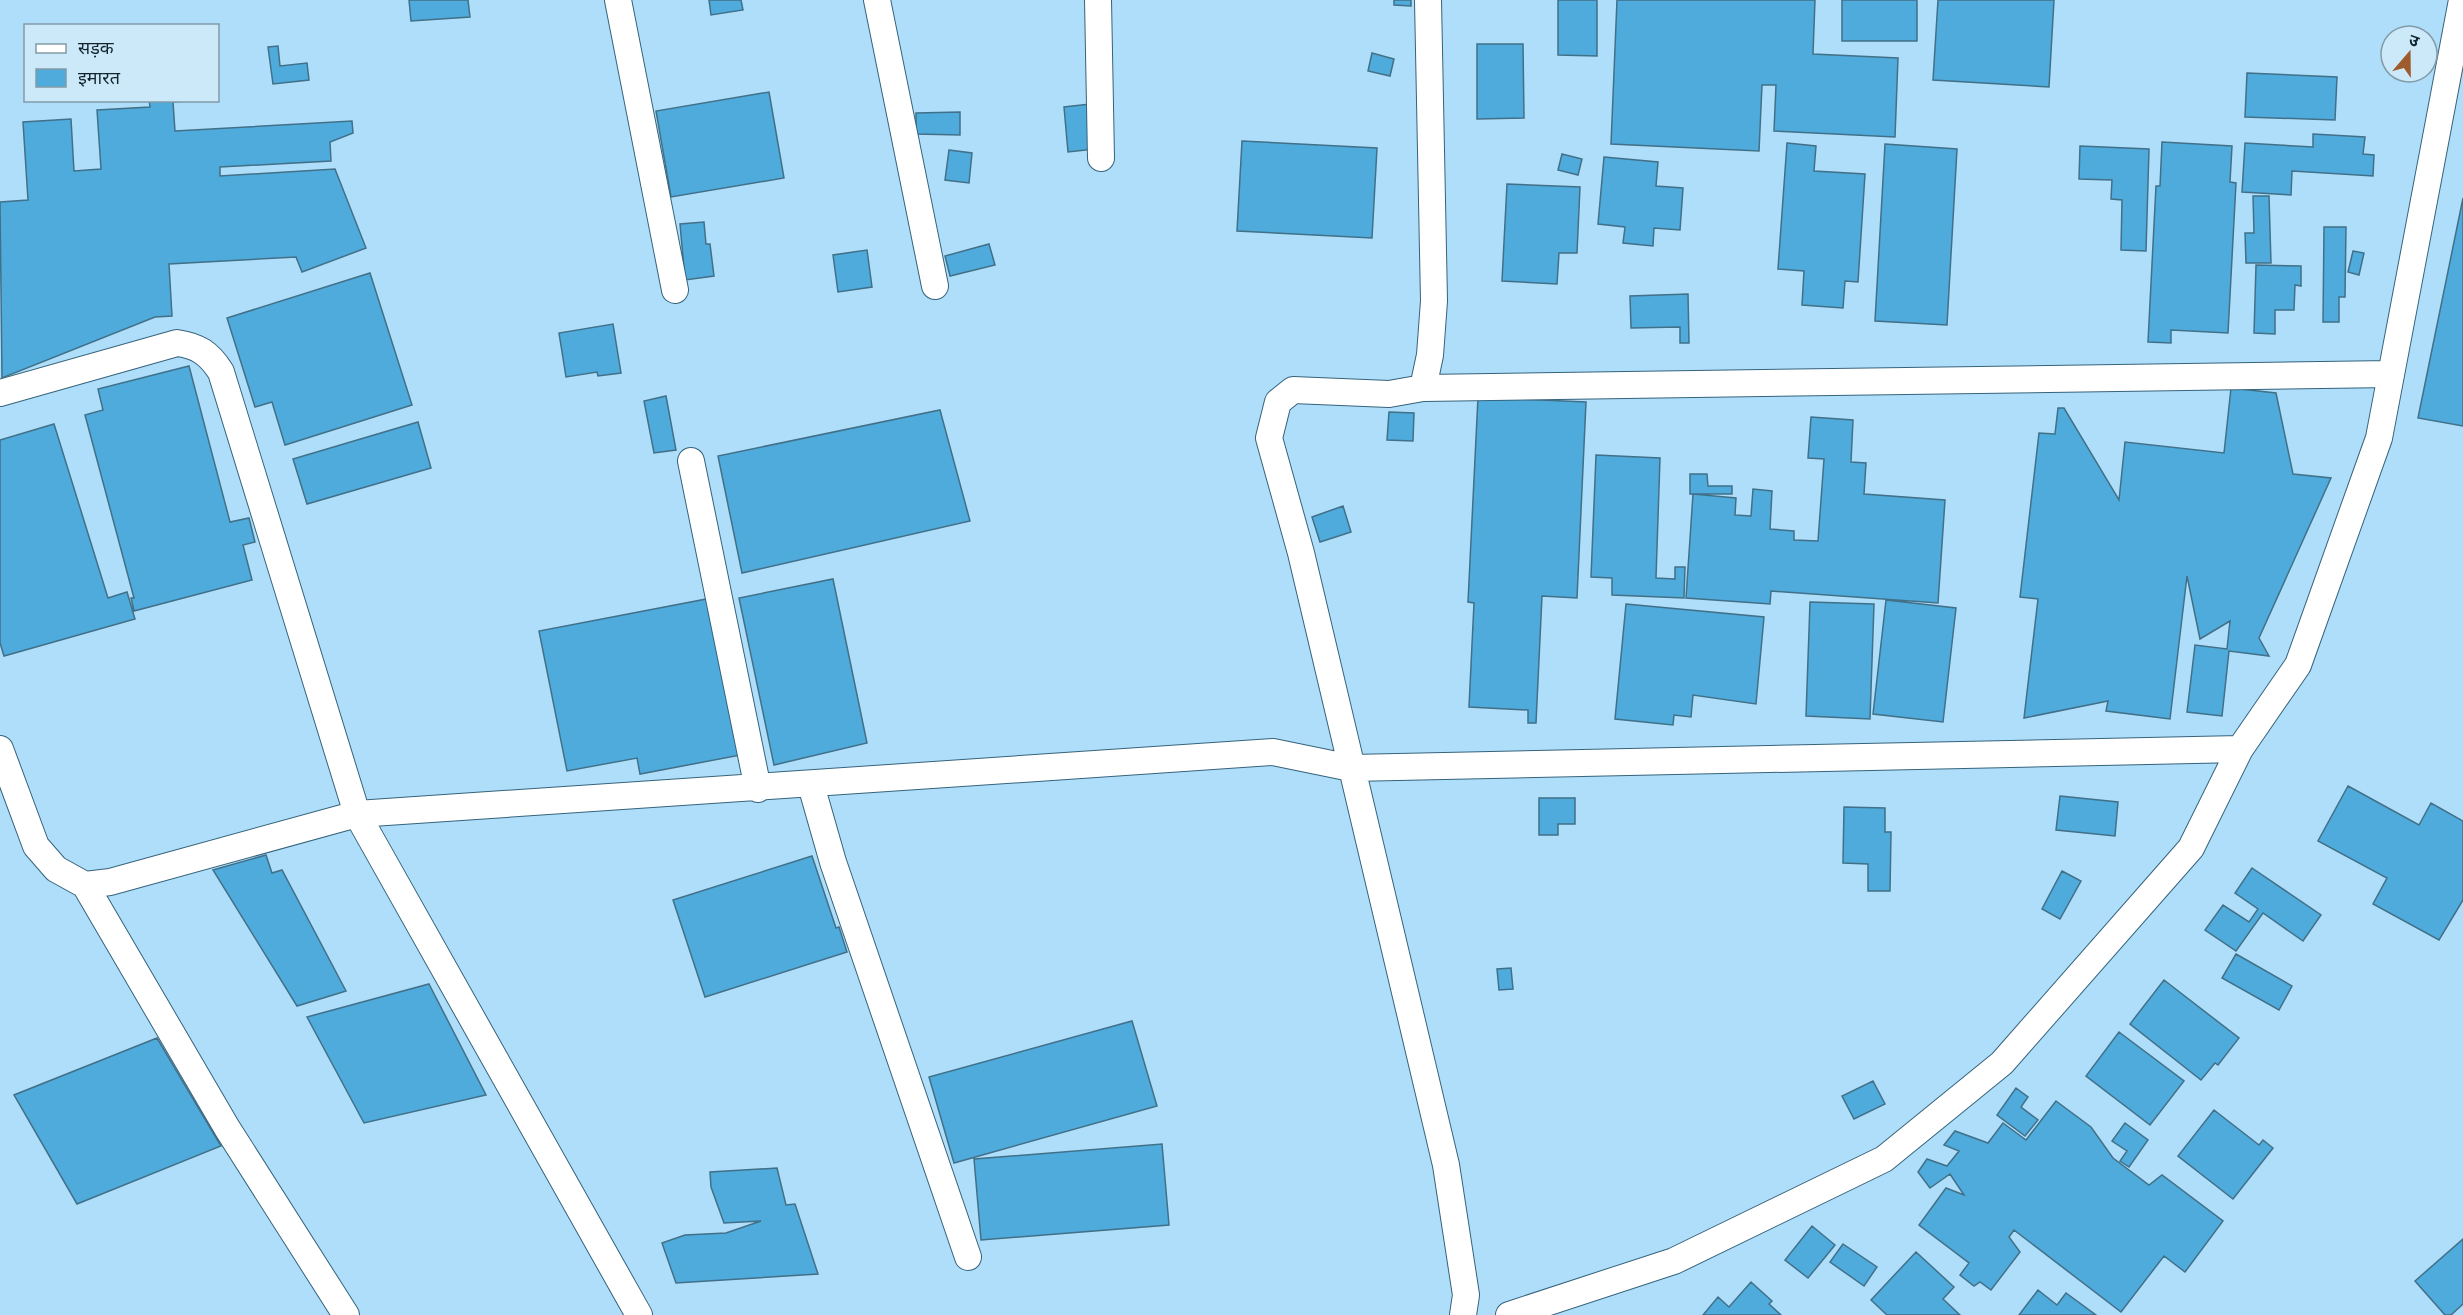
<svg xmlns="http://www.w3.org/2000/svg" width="2463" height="1315" viewBox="0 0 2463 1315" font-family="'Golos Text','Noto Sans Devanagari',sans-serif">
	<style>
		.building { fill: #4eabdb; stroke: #427088; stroke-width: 1.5 }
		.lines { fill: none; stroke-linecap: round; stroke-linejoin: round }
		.minor-casing { stroke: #36637b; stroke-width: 28 }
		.minor { stroke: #fff; stroke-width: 26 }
	</style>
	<rect width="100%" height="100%" fill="#aedefa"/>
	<path class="building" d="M409 0H468L470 17 411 21Z
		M709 0H741L743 10 711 15Z
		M1394 0H1411V6L1394 5Z
		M1558 0H1597V56L1558 55Z
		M1617 0H1815L1813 54 1898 58 1895 137 1774 131 1776 85H1762L1759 151 1611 144Z
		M1842 0H1917V41H1842Z
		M1938 0H2054L2049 87 1933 80Z
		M1477 44H1523L1524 118 1477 119Z
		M278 46 280 66 307 63 309 80 273 84 268 47Z
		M1372 53 1394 59 1390 76 1368 71Z
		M2247 73 2337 77 2335 120 2245 117Z
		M769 92 784 178 671 197 656 111Z
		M149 100H203L173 102 175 131 352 121 353 133 330 142 331 161 220 167V176L335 169 366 248 302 272 296 257 169 264 172 316 155 317 2 378 0 202 28 200 23 122 71 119 74 171 101 169 97 110 150 107Z
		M1090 104 1094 149 1068 152 1064 107Z
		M960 112V135L916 134V113Z
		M2313 134 2365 137 2363 154 2374 155 2373 176 2292 171 2291 195 2242 192 2245 143 2313 147Z
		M1242 141 1377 148 1372 238 1237 231Z
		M2162 142 2232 146 2230 182 2236 183 2228 333 2171 330V343L2148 342 2156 186H2160Z
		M1787 143 1816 146 1814 171 1865 174 1858 282 1845 281 1843 308 1802 305 1804 271 1778 269Z
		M1885 144 1957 149 1947 325 1875 321Z
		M2080 146 2149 149 2146 251 2121 250 2122 200 2111 199 2112 180 2079 179Z
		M949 150 972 153 969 183 945 180Z
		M1562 154 1582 159 1578 175 1558 170Z
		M1604 157 1658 162 1656 186 1683 188 1680 230 1654 228 1653 246 1623 243 1625 227 1598 224Z
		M1507 184 1580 187 1577 253H1559L1557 284 1502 281Z
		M2253 196H2269L2271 263H2246L2245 233H2254Z
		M2463 198V426L2418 418Z
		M704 222 706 244H710L714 276 685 280 680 224Z
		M2324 227H2346L2345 297H2339V322H2323Z
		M989 244 995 265 950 276 945 256Z
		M867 250 872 287 838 292 833 255Z
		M2353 251 2364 253 2359 275 2348 272Z
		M2256 265 2301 266V286L2295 285 2294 310H2275V334L2254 333Z
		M370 273 412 405 285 445 272 402 255 407 227 318Z
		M1688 294 1689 343H1680V327L1631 328 1630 296Z
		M613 324 621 373 598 376 597 372 566 377 559 333Z
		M189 366 230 522 249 518 255 542 243 545 252 580 134 611 131 598H134L85 415 103 410 98 389Z
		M2231 388 2276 393 2293 474 2331 478 2259 638 2269 656 2229 651 2222 716 2187 712 2195 645 2227 649 2230 621 2200 639 2187 576 2170 719 2106 711 2108 701 2024 718 2038 599 2020 597 2039 433 2055 434 2058 408H2064L2119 500 2125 442 2224 453Z
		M666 396 676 450 654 453 644 401Z
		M1478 397 1586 402 1577 598 1542 596 1536 723H1528V710L1469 707 1474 603 1468 602Z
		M940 410 970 521 742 573 718 456Z
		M1389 412 1414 413 1413 441 1387 440Z
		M1811 417 1853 420 1851 462 1866 463 1864 494 1945 500 1938 603 1771 591 1770 604 1686 598 1693 494 1736 498 1735 515 1751 516 1753 489 1772 491 1770 529 1794 531V540L1818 541 1824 459 1808 458Z
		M418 422 431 468 307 504 293 459Z
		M54 424 108 598 127 592 135 619 4 656 0 643V440Z
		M1596 455 1660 458 1656 578 1675 579V567H1685L1684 598 1612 595V578L1591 577Z
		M1690 474H1707L1708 486H1732V494H1690Z
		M1343 506 1351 532 1320 542 1312 517Z
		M833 579 867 743 774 765 739 598Z
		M717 597 746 754 640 774 637 758 567 771 539 631Z
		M1886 600 1956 608 1943 722 1873 714Z
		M1810 602 1874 604 1870 719 1806 716Z
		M1626 604 1764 617 1756 704 1693 695 1691 717 1674 715 1673 725 1615 719Z
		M2348 786 2419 825 2431 803 2463 821V900L2439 940 2373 904 2387 878 2318 841Z
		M2060 796 2118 802 2115 836 2056 830Z
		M1539 798H1575V824H1558V835H1539Z
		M1844 807 1885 808V832H1891L1890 891H1868V864L1843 863Z
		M266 855 272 873 282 870 346 991 297 1006 213 870Z
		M812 856 836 928 839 927 847 952 705 997 673 900Z
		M2252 868 2321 915 2303 941 2263 913 2236 951 2205 930 2223 905 2249 922 2258 909 2235 893Z
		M2062 871 2081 881 2060 919 2042 909Z
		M2236 954 2292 986 2279 1010 2222 978Z
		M1511 968 1513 989 1499 990 1497 969Z
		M2164 980 2239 1038 2218 1065 2215 1063 2201 1080 2130 1024Z
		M429 984 486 1095 364 1123 307 1017Z
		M1132 1021 1157 1106 954 1163 929 1077Z
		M2119 1032 2184 1081 2150 1125 2086 1076Z
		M157 1038 221 1146 77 1204 14 1095Z
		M1873 1081 1885 1104 1854 1119 1842 1096Z
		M2016 1088 2028 1097 2021 1107 2038 1120 2025 1136 1997 1115Z
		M2056 1101 2091 1127 2113 1158 2149 1185 2162 1175 2223 1221 2185 1272 2164 1256 2121 1312 2014 1230 2009 1237 2020 1252 1991 1290 1980 1282 1974 1286 1960 1275 1969 1263 1919 1225 1946 1188 1964 1195 1950 1174 1930 1188 1918 1172 1927 1159 1947 1166 1959 1151 1944 1145 1955 1131 1988 1143 2003 1123 2026 1140Z
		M2214 1110 2259 1145 2263 1140 2273 1148 2233 1199 2178 1156Z
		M2125 1123 2148 1140 2129 1167 2120 1161 2127 1151 2112 1141Z
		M1162 1144 1169 1225 981 1240 974 1159Z
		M777 1168 786 1205 795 1204 818 1274 676 1283 662 1243 685 1235 726 1233 761 1221 724 1223 711 1187 710 1172Z
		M1812 1226 1835 1245 1808 1278 1785 1260Z
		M2463 1239V1304L2451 1315H2445L2415 1281Z
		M1843 1244 1877 1267 1864 1286 1830 1262Z
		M1916 1252 1954 1287 1943 1299 1960 1315H1887L1871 1300Z
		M1751 1282 1772 1301 1769 1304 1781 1315H1703L1718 1297 1729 1307Z
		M2038 1290 2057 1305 2066 1293 2096 1315H2019Z"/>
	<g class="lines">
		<defs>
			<path id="minor" d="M618 0 675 290
				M877 0 935 286
				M1098 0 1101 158
				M1428 0 1434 301 1430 355 1423 388 1389 394 1293 390 1278 402 1269 438 1301 553 1446 1165 1466 1295 1463 1315
				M1423 388 2391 374
				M0 393 177 343C198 346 209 353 221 372L357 814 639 1315
				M691 461 758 789
				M0 749 36 846 56 869 85 885 110 882 357 814 1273 752 1351 768 2240 749
				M811 785 833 862 968 1257
				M85 885 227 1128 346 1315
				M1509 1315 1674 1261 1884 1159 2002 1063 2191 848 2240 749 2298 665 2379 438 2462 0"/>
		</defs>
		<use href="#minor" class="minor-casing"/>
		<use href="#minor" class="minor"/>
	</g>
	<rect x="24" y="24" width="195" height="78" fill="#cce9f9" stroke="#829ba8" stroke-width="1.5"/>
	<rect x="36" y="44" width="30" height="9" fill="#ffffff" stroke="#829ba8" stroke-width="1.5"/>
	<text x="78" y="54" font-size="18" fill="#12252f">सड़क</text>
	<rect x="36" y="69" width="30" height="18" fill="#4eabdb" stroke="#829ba8" stroke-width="1.5"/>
	<text x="78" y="84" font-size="18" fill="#12252f">इमारत</text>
	<g transform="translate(2409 54) rotate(20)"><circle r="28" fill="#cce9f9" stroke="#829ba8" stroke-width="1.5"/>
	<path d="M0-4.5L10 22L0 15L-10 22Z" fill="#9f5b2b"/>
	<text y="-9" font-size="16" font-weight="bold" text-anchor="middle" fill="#12252f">उ</text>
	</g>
</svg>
